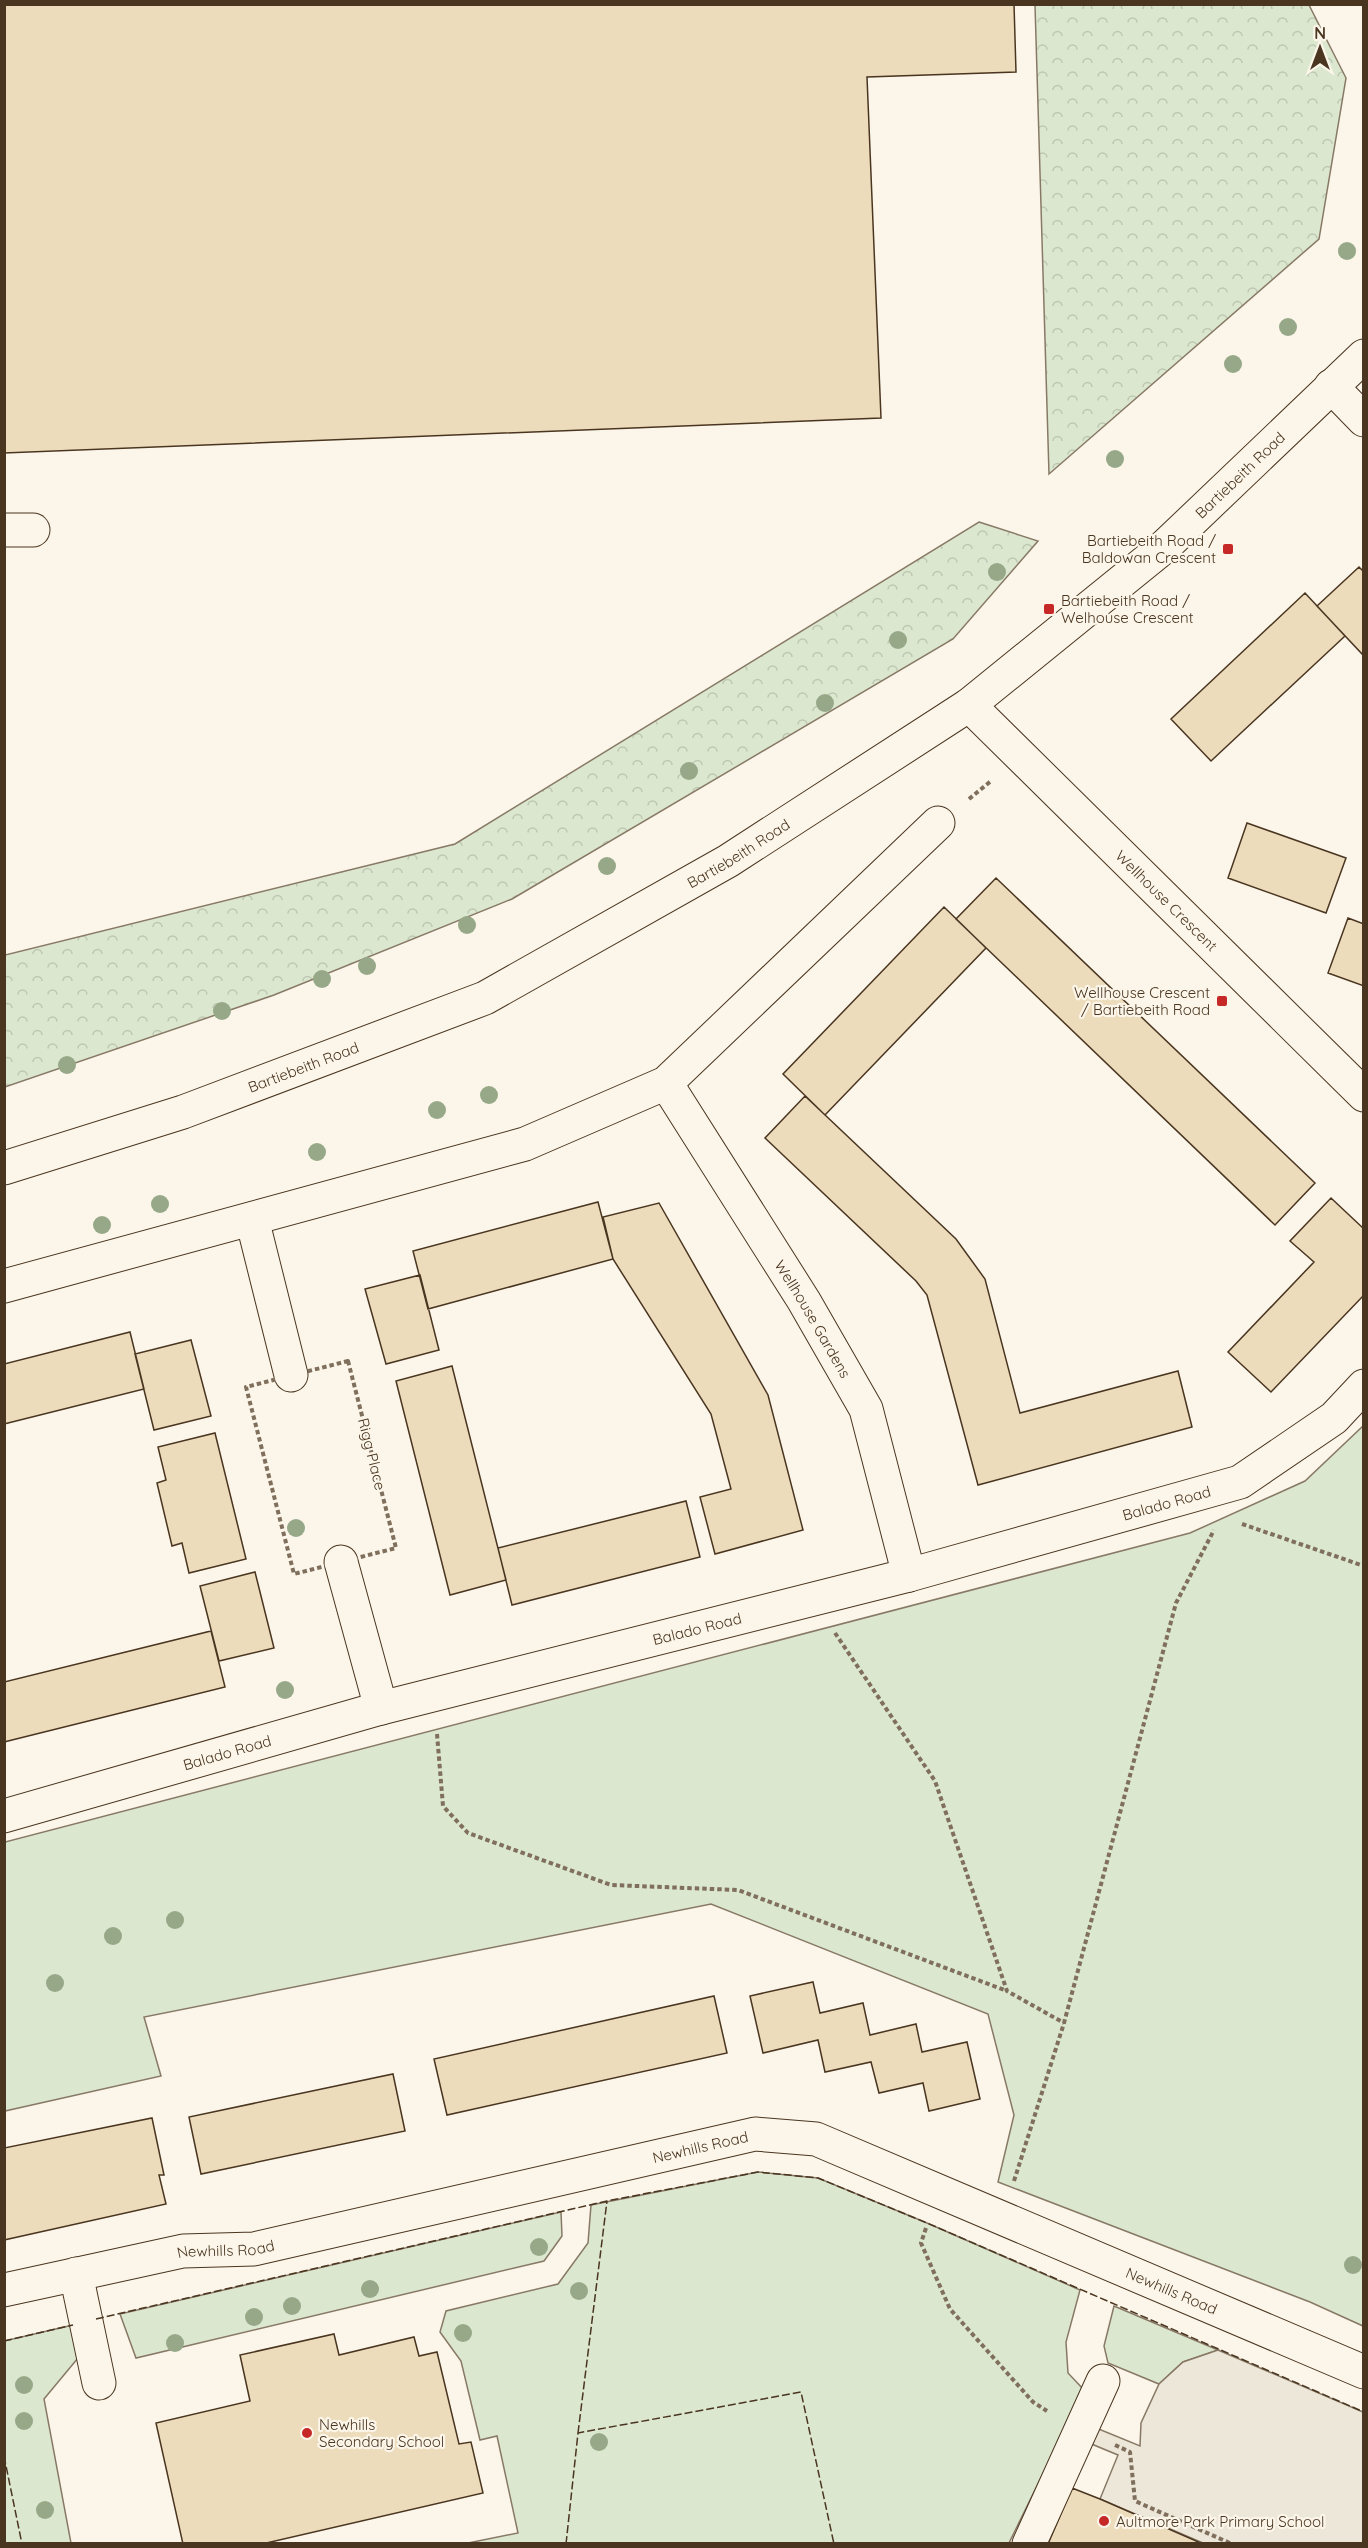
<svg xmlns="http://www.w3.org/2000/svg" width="1368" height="2548" viewBox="0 0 1368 2548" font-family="Quicksand,sans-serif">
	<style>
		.green { fill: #dce7d0; stroke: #887966; stroke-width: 1.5 }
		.forest { fill: url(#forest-crowns); stroke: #887966; stroke-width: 1.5 }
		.parking { fill: #ede7d9; stroke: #887966; stroke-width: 1.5 }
		.building { fill: #ecdcbc; stroke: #4a3520; stroke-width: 1.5 }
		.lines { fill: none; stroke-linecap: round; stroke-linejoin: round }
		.minor-casing { stroke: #4a3520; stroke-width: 35 }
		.path { stroke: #7f6f5c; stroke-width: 4; stroke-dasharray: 4.5 3; stroke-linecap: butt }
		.minor { stroke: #fbf6e9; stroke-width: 33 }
		.fence { stroke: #4a3520; stroke-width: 1.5; stroke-dasharray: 8 3; stroke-linecap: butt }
		.tree { fill: #96a887 }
		.poi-dot { fill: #c62828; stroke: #fbf6e9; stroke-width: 2 }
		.labels { text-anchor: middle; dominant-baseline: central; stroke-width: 4.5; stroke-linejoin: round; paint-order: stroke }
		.street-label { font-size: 15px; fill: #4a3520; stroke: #fbf6e9 }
		.poi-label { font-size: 15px; fill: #4a3520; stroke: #fbf6e9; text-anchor: start }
	</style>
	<defs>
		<pattern id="forest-crowns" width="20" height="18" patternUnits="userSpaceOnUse" patternTransform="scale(1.5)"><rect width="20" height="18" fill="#dce7d0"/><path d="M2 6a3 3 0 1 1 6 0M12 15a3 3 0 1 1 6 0" fill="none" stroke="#bec7b2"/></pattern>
	</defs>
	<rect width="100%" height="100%" fill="#fbf6e9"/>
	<path class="green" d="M1363 1426V2326L1310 2302 998 2182 1014 2115 988 2014 711 1904 144 2017 161 2076 5 2111V1842L1190 1533 1305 1481Z
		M758 2172 818 2178 927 2223 1080 2290 1066 2342 1068 2373 1084 2390 1009 2543H468L518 2533 497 2436 480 2440 461 2361 440 2332 446 2311 558 2284 588 2243 591 2205Z
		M561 2212 562 2236 544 2261 136 2358 120 2314Z
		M1114 2306 1218 2350 1183 2362 1159 2384 1108 2363 1104 2346Z
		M73 2325 78 2358 44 2399 71 2543H5L4 2341Z"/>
	<path class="forest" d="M1035 5H1309L1346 78 1319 239 1049 474Z
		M979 522 1038 541 953 639 512 899 274 995 5 1087V955L455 844Z"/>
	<path class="parking" d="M1218 2350 1363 2412V2543H1203L1100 2499 1118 2455 1077 2438 1084 2423 1140 2446 1141 2423 1159 2384 1183 2362Z"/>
	<path class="building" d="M4 4H1014L1016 72 867 77 881 418 4 453Z
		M1359 567 1364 572V656L1317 606Z
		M1305 593 1345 636 1211 761 1171 719Z
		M1247 823 1346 858 1326 913 1228 878Z
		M996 878 1315 1183 1275 1225 956 919Z
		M944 907 986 948 825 1115 783 1074Z
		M1348 918 1364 924V986L1328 973Z
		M805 1096 956 1239 985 1279 1020 1413 1178 1371 1192 1427 978 1485 927 1295 916 1281 765 1138Z
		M1331 1198 1364 1229V1295L1271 1392 1228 1352 1314 1262 1290 1241Z
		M598 1202 613 1259 428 1309 413 1251Z
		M659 1203 768 1395 803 1530 715 1554 700 1497 731 1489 711 1414 613 1259 603 1217Z
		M420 1275 439 1350 386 1364 365 1289Z
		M130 1332 144 1389 4 1424V1364Z
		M191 1340 211 1416 154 1430 135 1354Z
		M452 1366 506 1580 450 1595 396 1381Z
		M215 1433 246 1559 189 1573 182 1543 172 1546 157 1483 166 1480 158 1447Z
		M686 1501 700 1557 512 1605 498 1548Z
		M255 1572 274 1648 219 1661 200 1586Z
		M211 1631 225 1687 4 1742V1682Z
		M813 1982 820 2013 863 2003 870 2035 916 2024 922 2052 967 2042 980 2099 929 2111 923 2083 879 2093 871 2062 825 2072 818 2040 763 2053 750 1996Z
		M714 1996 727 2053 447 2115 434 2059Z
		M393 2074 405 2131 201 2174 189 2117Z
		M152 2118 164 2175H159L166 2204 4 2240V2148Z
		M334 2334 339 2355 414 2337 419 2356 437 2352 459 2444 471 2442 483 2493 262 2544H183L156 2423 250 2401 240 2355Z
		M1072 2488 1100 2499 1203 2544H1048Z"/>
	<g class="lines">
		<defs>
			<g id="minor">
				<path d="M1331 386 1364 420"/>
				<path d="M4 530H33"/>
				<path id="s1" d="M969 705 1364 1095"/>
				<path id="s2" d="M666 1083 804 1301 866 1409 909 1575"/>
				<path id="s3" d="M4 1168 183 1112 485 998 728 861 969 705 1164 547 1364 356"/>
				<path d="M252 1219 291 1375"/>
				<path d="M4 1286 525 1144 666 1083 938 823"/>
				<path d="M341 1562 381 1708"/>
				<path id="s4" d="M4 1816 381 1708 909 1575 1240 1482 1334 1418 1364 1386"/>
				<path d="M76 2274 99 2383"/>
				<path id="s5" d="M4 2290 183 2251 254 2249 755 2134 816 2139 1364 2372"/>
				<path d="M1029 2544 1103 2381"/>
			</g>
		</defs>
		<use href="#minor" class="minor-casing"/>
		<path class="path" d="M969 799 991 781
			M348 1361 396 1548 294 1574 246 1387Z
			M1242 1524 1364 1566
			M835 1633 935 1781 1007 1991 1064 2023
			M437 1734 443 1806 468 1833 611 1885 738 1890 1007 1991
			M1014 2181 1064 2023 1176 1603 1214 1530
			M926 2228 921 2243 950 2309 1033 2402 1047 2411
			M1115 2445 1130 2452 1135 2501 1232 2544"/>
		<use href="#minor" class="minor"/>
		<path class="fence" d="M96 2319 607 2201 758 2172 818 2178 927 2223 1364 2412
			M4 2341 73 2325
			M578 2433 607 2201
			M4 2456 22 2544
			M566 2544 578 2433 801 2392 834 2544"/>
	</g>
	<g class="tree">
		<circle cx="1347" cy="251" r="9"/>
		<circle cx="1288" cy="327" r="9"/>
		<circle cx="1233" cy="364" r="9"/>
		<circle cx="1115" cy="459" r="9"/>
		<circle cx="997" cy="572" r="9"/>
		<circle cx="898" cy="640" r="9"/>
		<circle cx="825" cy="703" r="9"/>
		<circle cx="689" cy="771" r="9"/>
		<circle cx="607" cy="866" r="9"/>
		<circle cx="467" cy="925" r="9"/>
		<circle cx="367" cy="966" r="9"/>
		<circle cx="322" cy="979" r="9"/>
		<circle cx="222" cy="1011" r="9"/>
		<circle cx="67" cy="1065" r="9"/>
		<circle cx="489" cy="1095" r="9"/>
		<circle cx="437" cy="1110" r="9"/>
		<circle cx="317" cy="1152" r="9"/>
		<circle cx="160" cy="1204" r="9"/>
		<circle cx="102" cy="1225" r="9"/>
		<circle cx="296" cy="1528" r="9"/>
		<circle cx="285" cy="1690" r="9"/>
		<circle cx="175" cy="1920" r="9"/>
		<circle cx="113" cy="1936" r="9"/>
		<circle cx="55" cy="1983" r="9"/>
		<circle cx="539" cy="2247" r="9"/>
		<circle cx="1353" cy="2265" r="9"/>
		<circle cx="370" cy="2289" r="9"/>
		<circle cx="579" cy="2291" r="9"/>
		<circle cx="292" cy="2306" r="9"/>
		<circle cx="254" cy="2317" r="9"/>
		<circle cx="463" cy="2333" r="9"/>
		<circle cx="175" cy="2343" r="9"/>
		<circle cx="24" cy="2385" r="9"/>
		<circle cx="24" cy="2421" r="9"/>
		<circle cx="599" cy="2442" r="9"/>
		<circle cx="45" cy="2510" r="9"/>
	</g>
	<g class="poi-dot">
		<rect x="1222" y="543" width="12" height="12" rx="3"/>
		<rect x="1043" y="603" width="12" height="12" rx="3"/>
		<rect x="1216" y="995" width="12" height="12" rx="3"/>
		<circle cx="307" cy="2433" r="6"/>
		<circle cx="1104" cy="2521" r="6"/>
	</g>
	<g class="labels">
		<g class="street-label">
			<text stroke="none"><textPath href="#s3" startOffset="1432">Bartiebeith Road</textPath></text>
			<text stroke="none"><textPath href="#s3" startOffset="802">Bartiebeith Road</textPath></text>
			<text stroke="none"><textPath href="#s1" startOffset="278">Wellhouse Crescent</textPath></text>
			<text stroke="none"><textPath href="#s3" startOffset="316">Bartiebeith Road</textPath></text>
			<text stroke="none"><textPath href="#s2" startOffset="278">Wellhouse Gardens</textPath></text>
			<text transform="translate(372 1454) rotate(76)">Rigg Place</text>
			<text stroke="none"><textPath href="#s4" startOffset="1204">Balado Road</textPath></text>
			<text stroke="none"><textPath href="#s4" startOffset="718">Balado Road</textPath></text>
			<text stroke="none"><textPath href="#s4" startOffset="232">Balado Road</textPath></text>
			<text stroke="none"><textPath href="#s5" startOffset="712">Newhills Road</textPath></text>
			<text stroke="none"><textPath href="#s5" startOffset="226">Newhills Road</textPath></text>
			<text stroke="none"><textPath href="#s5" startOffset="1216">Newhills Road</textPath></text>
		</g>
		<g class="poi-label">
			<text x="1216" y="540" text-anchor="end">Bartiebeith Road /<tspan x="1216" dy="17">Baldowan Crescent</tspan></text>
			<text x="1061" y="600">Bartiebeith Road /<tspan x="1061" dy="17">Welhouse Crescent</tspan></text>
			<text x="1210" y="992" text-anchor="end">Wellhouse Crescent<tspan x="1210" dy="17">/ Bartiebeith Road</tspan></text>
			<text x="319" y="2424">Newhills<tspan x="319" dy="17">Secondary School</tspan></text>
			<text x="1116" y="2521">Aultmore Park Primary School</text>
		</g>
	</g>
	<rect width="1368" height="2548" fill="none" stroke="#4a3520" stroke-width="12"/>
	<g transform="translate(1320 48)" stroke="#fbf6e9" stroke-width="4.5" paint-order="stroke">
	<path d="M0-4.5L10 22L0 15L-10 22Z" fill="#4a3520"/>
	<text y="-9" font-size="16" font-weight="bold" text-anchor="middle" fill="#4a3520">N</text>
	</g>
</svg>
